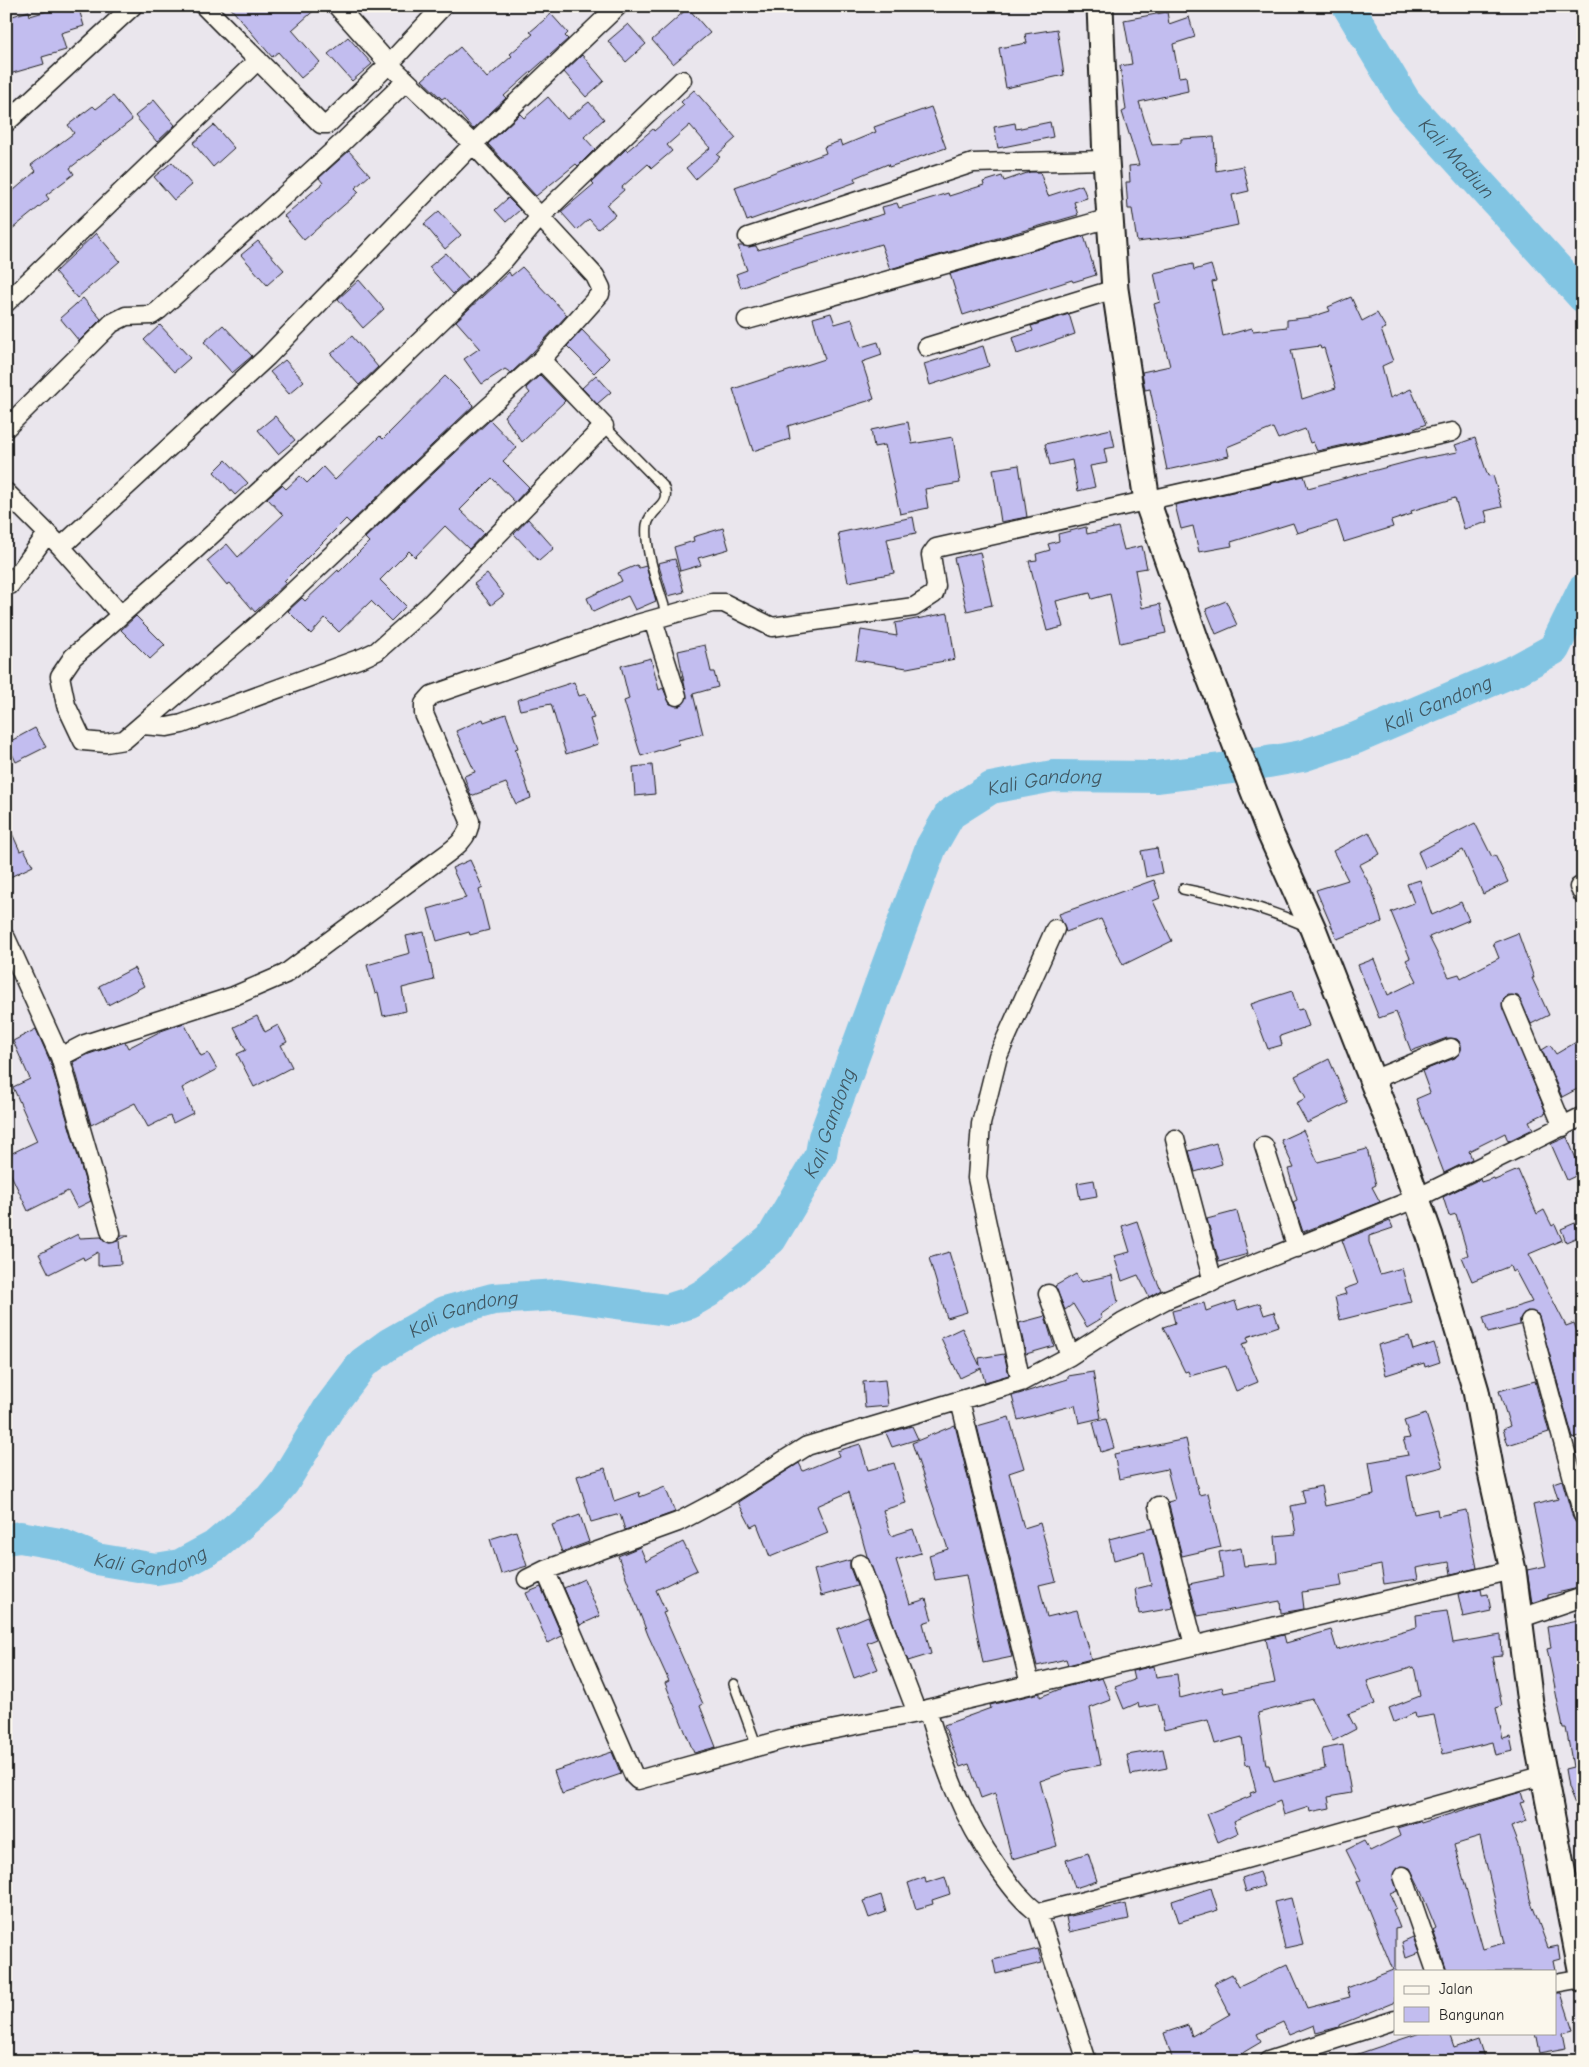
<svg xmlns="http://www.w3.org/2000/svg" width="1589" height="2067" viewBox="0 0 1589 2067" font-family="'Comic Neue',sans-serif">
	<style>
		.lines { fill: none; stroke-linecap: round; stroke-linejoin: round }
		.river { stroke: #82c5e3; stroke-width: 32 }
		.building { fill: #c2bdef; stroke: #1c1c1c; fill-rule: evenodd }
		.service-casing { stroke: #1c1c1c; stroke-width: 12 }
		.minor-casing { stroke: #1c1c1c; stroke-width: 21 }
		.secondary-casing { stroke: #1c1c1c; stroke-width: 29 }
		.service { stroke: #fbf7ec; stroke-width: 9 }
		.minor { stroke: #fbf7ec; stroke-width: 18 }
		.secondary { stroke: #fbf7ec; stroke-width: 25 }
		.labels { text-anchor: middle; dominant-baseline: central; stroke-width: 4; stroke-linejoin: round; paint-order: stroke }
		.water-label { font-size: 20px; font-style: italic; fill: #405762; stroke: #fbf7ec }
	</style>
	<rect width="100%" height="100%" fill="#eae6ed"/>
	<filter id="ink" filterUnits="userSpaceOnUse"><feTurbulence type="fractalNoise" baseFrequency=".02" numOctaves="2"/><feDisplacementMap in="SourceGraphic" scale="10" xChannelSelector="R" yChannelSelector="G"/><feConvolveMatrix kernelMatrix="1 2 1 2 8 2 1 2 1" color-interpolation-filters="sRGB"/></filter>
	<g filter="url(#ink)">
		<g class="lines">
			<g class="river">
				<path id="s1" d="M1348 6 1405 101 1583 297"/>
				<path id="s2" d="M6 1539 20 1537 60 1544 96 1559 156 1569 180 1565 215 1546 270 1499 284 1482 329 1408 363 1363 389 1344 445 1312 493 1299 558 1295 667 1310 689 1303 708 1292 771 1239 821 1154 824 1137 931 847 950 814 991 788 1053 776 1156 777 1239 767 1302 756 1356 738 1516 670 1554 649 1583 590"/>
			</g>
		</g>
		<path class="building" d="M64 6H78L84 26 61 33 66 50 42 57 44 64 6 75V18L29 11 30 16Z
			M229 6H319L292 30 320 62 301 78 278 52 272 57Z
			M688 8 710 33 673 64 652 40Z
			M1167 12 1169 24 1189 17 1195 37 1173 44 1179 77 1186 76 1188 91 1139 102 1152 145 1181 143V139L1214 137 1216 171 1243 166 1249 191 1232 195 1238 225 1186 236 1137 242 1132 209H1128L1126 182H1130L1129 166 1139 165 1122 112 1126 110 1120 66 1132 64 1124 20Z
			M551 14 568 33 565 36 568 39 504 96 506 98 473 129 445 97 442 99 422 80 460 47 487 78 512 56 510 54 533 34 530 32Z
			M628 24 646 44 626 62 608 41Z
			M1057 29 1064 75 1006 88 999 48 1027 43 1025 34Z
			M348 37 372 64 352 81 328 54Z
			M582 55 604 81 586 97 564 72Z
			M694 90 736 138 717 155 720 157 695 179 686 168 710 148 690 125 667 145 672 151 652 168 648 164 622 187 624 190 607 205 615 215 598 229 589 219 577 230 561 212 594 184 592 182 626 149 627 151 653 129 654 131 684 105 681 102Z
			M113 96 132 120 70 168 74 174 46 195 49 199 6 234V197L36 171 31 165 74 133 68 125 93 106 96 109Z
			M548 97 567 119 589 102 604 119 584 137 595 149 578 166 576 164 536 196 488 144 520 114 524 118Z
			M154 100 175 125 157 142 135 116Z
			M931 107 946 148 889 167 888 164 854 178 856 182 747 221 735 187 826 153 824 147 840 141 842 146 876 132 874 127Z
			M1050 122 1053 137 998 148 994 127 1015 123 1016 129Z
			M214 125 234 148 213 167 193 143Z
			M349 151 370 175 355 188 359 192 304 240 284 216 323 183 319 178Z
			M172 162 192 185 174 200 154 177Z
			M1030 172H1040L1048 196 1082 185 1087 198 1074 202 1078 215 890 269 881 244 774 276 741 288 736 274 747 270 738 246H756L758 250 884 214 882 207 897 203 899 208 948 193 949 196 984 185 983 182 1002 176 1004 181Z
			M508 198 520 210 506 222 495 210Z
			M439 211 461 235 445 249 424 224Z
			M96 233 120 261 77 298 55 272Z
			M1084 236 1096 275 1073 282 1072 280 963 315 950 274Z
			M258 241 284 270 267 285 241 255Z
			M446 253 469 279 453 294 429 267Z
			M1193 264 1194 270 1211 265 1216 281 1212 282 1223 336 1252 328 1253 331 1287 327V320L1311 317 1330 311 1328 307 1351 297 1362 321 1377 313 1386 328 1381 330 1393 361 1382 366 1390 398 1411 389 1426 424 1412 430 1317 451 1313 442 1310 443 1305 429 1278 439 1273 428 1227 447 1229 456 1167 470 1150 389 1145 390 1142 372 1170 366 1154 304 1160 302 1154 273ZM1320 346 1321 349 1324 348 1336 388 1302 399 1291 350Z
			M522 267 567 315 533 352 511 373 505 369 482 384 464 359 480 348 456 321 509 272 511 276Z
			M359 280 384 309 363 328 338 299Z
			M83 298 101 319 79 341 60 318Z
			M831 313 835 324 852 319 861 347 878 342 882 355 862 362 874 399 788 426 790 439 753 451 733 389 825 359 813 318Z
			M1069 314 1075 334 1017 354 1012 338 1033 331 1031 326Z
			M160 325 190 358 174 372 144 340Z
			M223 325 252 356 232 373 204 342Z
			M582 330 609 358 594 373 567 346Z
			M352 336 378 367 359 385 331 354Z
			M983 346 989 366 930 385 924 364Z
			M285 360 304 381 289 394 270 372Z
			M540 375 565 401 522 442 504 416 530 393 526 388Z
			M596 375 611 392 597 404 582 388Z
			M445 376 474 405 350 523 346 519 284 581 286 583 255 612 230 583 227 585 207 561 227 544 238 557 283 515 267 498 282 485 286 489 300 476 307 483 323 467 335 480 380 436 383 439 397 425Z
			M275 416 295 440 278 454 258 430Z
			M490 420 517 448 503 461 529 487 515 502 492 478 460 510 484 533 469 549 445 526 415 557 409 551 380 580 406 606 391 621 371 601 339 632 325 618 311 634 288 611 302 598 305 601 338 570 339 572 369 542 365 538Z
			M908 422 912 444 953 437 960 483 925 489 928 508 900 514 885 445 874 447 871 430Z
			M1111 429 1115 447 1104 449 1107 463 1090 466 1095 487 1078 491 1072 460 1050 465 1045 444Z
			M1475 438 1488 476 1493 475 1502 507 1485 511 1488 522 1464 529 1455 498 1411 511 1412 514 1391 521 1393 527 1344 542 1337 521 1297 533 1293 523 1231 542 1232 546 1199 552 1193 526 1181 529 1175 505 1304 476 1308 488 1418 459 1458 452 1455 445Z
			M226 460 248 483 235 495 214 472Z
			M1019 465 1027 517 1001 522 993 469Z
			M913 517 916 533 887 539 894 573 848 582 838 533Z
			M528 519 554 548 539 561 514 534Z
			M1086 527 1087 534 1118 527 1124 550 1142 546 1147 568 1135 570 1142 608 1160 604 1166 633 1120 643 1110 594 1092 599 1090 593 1056 601 1063 627 1047 631 1029 561 1037 560 1036 554 1050 550 1048 544 1059 541 1058 534Z
			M723 528 729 549 698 558 701 565 680 571 674 547 694 541 693 537Z
			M980 552 992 605 967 611 954 558Z
			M675 559 684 592 668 596 658 563Z
			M637 565 639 568 646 566 656 601 635 610 628 596 593 612 587 598 622 581 618 573Z
			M487 574 504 595 491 605 474 584Z
			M1226 601 1237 625 1216 634 1206 609Z
			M948 613 955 659 907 668 856 660 861 630 897 636 895 623Z
			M136 616 165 645 150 659 121 630Z
			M705 645 711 672H714L718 687 693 694 703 734 678 740 679 744 641 756 624 701 629 699 621 666 651 658 659 690 663 688 670 704 680 706 687 698 678 651Z
			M574 682 579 696 586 694 594 718 590 719 598 744 566 754 551 704 520 710 517 700Z
			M506 714 518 748 515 749 531 798 516 804 506 783 471 796 464 776 475 772 456 731 483 719 484 722Z
			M35 728 46 747 16 762 7 743Z
			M652 765 655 794 635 796 633 767Z
			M6 820 20 851 24 849 33 866 6 879Z
			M1475 823 1492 857 1495 855 1508 882 1483 894 1463 850 1425 868 1418 852Z
			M1369 832 1380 854 1359 865 1372 889 1382 922 1337 939 1316 890 1348 880 1333 851Z
			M1157 848 1162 873 1146 877 1141 851Z
			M470 860 483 888 479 890 489 930 470 935 469 932 437 941 428 909 466 898 452 868Z
			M1154 880 1160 898 1153 901 1172 941 1123 965 1101 919 1066 932 1059 914Z
			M1420 880 1432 915 1461 902 1469 920 1429 937 1449 977 1459 974 1461 978 1499 958 1493 943 1518 933 1534 978H1532L1549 1015 1531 1024 1518 996 1507 995 1502 1003 1546 1113 1529 1121 1533 1129 1508 1141 1505 1133 1469 1151 1472 1159 1444 1173 1416 1099 1430 1093 1422 1071 1455 1058 1461 1050V1044L1457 1039 1447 1038 1411 1051 1396 1012 1379 1018 1358 965 1374 959 1388 995 1417 981 1406 960 1410 958 1391 912 1414 903 1407 884Z
			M424 932 434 980 402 988 406 1011 383 1016 378 992 375 993 367 965 410 953 406 936Z
			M134 968 144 986 108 1005 99 986Z
			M1292 991 1298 1010 1303 1009 1309 1026 1280 1036 1282 1045 1268 1049 1251 1004Z
			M257 1016 265 1032 278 1025 287 1042 281 1045 292 1067 254 1087 237 1054 246 1050 234 1027Z
			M184 1023 201 1056 208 1053 217 1069 182 1088 193 1113 173 1123 170 1116 148 1127 135 1103 91 1125 73 1062 89 1054 125 1042 128 1048 161 1031Z
			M36 1029 50 1061 91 1201 77 1208 68 1191 28 1211 6 1164V1156L37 1141 13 1087 30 1079 13 1041Z
			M1583 1038V1086L1562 1097 1542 1050 1550 1045 1556 1054Z
			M1329 1059 1348 1103 1307 1123 1296 1103 1306 1098 1295 1076Z
			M1303 1130 1318 1162 1367 1149 1376 1185 1372 1187 1380 1202 1303 1232 1293 1202 1297 1200 1288 1169 1294 1168 1281 1140Z
			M1567 1137 1582 1173 1567 1180 1551 1144Z
			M1216 1143 1222 1164 1195 1172 1189 1151Z
			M1518 1170 1537 1214 1544 1210 1552 1226 1555 1224 1562 1240 1529 1254 1566 1326 1574 1323 1583 1347V1435L1573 1438 1538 1314 1527 1311 1520 1318V1325L1488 1333 1483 1317 1532 1302 1515 1270 1512 1272 1510 1266 1472 1281 1462 1257 1468 1255 1456 1214 1449 1216 1443 1197 1480 1179 1481 1182 1494 1178 1495 1180Z
			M1094 1180 1097 1196 1080 1199 1077 1183Z
			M1237 1211 1248 1254 1219 1262 1207 1219Z
			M1137 1221 1154 1274 1161 1290 1149 1297 1138 1275 1122 1281 1114 1256 1130 1252 1122 1226Z
			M1390 1221 1393 1228 1369 1236V1242L1380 1274 1402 1268 1411 1302 1340 1320 1335 1297 1346 1294 1344 1289 1358 1284 1342 1240Z
			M1575 1223 1580 1236 1566 1242 1561 1229Z
			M78 1234 80 1238 101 1237 109 1243 118 1241 121 1235H129L119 1240 121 1264 98 1266V1252L84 1260 83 1257 49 1274 39 1254Z
			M949 1252 967 1312 947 1318 929 1258Z
			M1076 1274 1081 1282 1112 1275 1118 1302 1100 1315 1102 1318 1087 1327 1073 1304 1065 1310 1055 1286Z
			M1235 1301 1238 1310 1260 1303 1264 1315 1274 1312 1279 1326 1247 1337 1249 1342 1242 1344 1258 1382 1236 1391 1226 1366 1190 1376 1188 1371 1185 1372 1163 1327 1175 1323 1172 1311 1204 1303 1206 1311Z
			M1045 1316 1054 1346 1026 1354 1019 1323Z
			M962 1328 980 1366 979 1358 1004 1354 1009 1375 985 1382 981 1368 960 1378 941 1338Z
			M1409 1336 1413 1350 1434 1343 1440 1362 1425 1367 1424 1363 1386 1375 1378 1345Z
			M1093 1372 1101 1418 1079 1423 1075 1405 1018 1420 1012 1396 1068 1379V1376Z
			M885 1380 888 1406 865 1408 863 1382Z
			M1535 1381 1549 1432 1508 1445 1503 1429 1510 1426 1499 1391Z
			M1426 1414 1443 1467 1407 1476 1414 1514 1437 1509 1438 1516 1466 1510 1477 1568 1451 1574 1449 1562 1416 1568 1418 1579 1384 1584 1381 1565 1340 1574 1342 1586 1302 1592 1304 1609 1281 1613 1280 1601 1198 1616 1189 1584 1223 1577 1219 1552 1241 1548 1244 1566 1277 1563 1275 1536 1296 1534 1291 1506 1305 1503 1302 1490 1321 1486 1325 1506 1374 1495 1369 1462 1408 1455 1403 1439 1410 1438 1404 1421Z
			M1009 1417 1024 1468 1009 1473 1024 1528 1040 1523 1056 1581 1039 1585 1047 1617 1077 1610 1091 1659 1068 1665 1066 1659 1037 1666 977 1426Z
			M1106 1419 1114 1448 1101 1452 1093 1422Z
			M955 1425 1012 1657 983 1663 966 1575 935 1580 929 1555 948 1549 912 1443Z
			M912 1426 918 1439 892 1447 886 1433Z
			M1186 1439 1199 1495 1208 1493 1221 1547 1182 1556 1168 1502 1175 1500 1167 1469 1119 1479 1114 1454Z
			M860 1444 868 1470 894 1463 906 1503 883 1510 891 1536 913 1529 921 1553 896 1560 910 1604 926 1599 932 1620 923 1623 931 1654 908 1661 867 1556 849 1492 817 1506 828 1533 770 1557 757 1524 751 1527 738 1502 799 1463 803 1471 839 1456 837 1451Z
			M605 1468 614 1501 639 1492 640 1497 665 1487 675 1512 625 1530 620 1514 591 1522 577 1476Z
			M1562 1480 1573 1518 1576 1523 1583 1525V1587L1548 1595V1598L1532 1603 1527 1570 1546 1566 1533 1505 1558 1499 1553 1483Z
			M580 1515 589 1542 562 1552 552 1525Z
			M1153 1528 1173 1608 1139 1614 1135 1589 1151 1585 1144 1552 1114 1560 1109 1539Z
			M516 1531 527 1566 501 1574 490 1539Z
			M683 1542 697 1570 656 1590 666 1612 663 1613 703 1704 700 1706 716 1747 694 1753 665 1683 669 1681 648 1635 618 1556 640 1547 646 1561Z
			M850 1560V1568L857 1586 821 1596 814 1570Z
			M584 1579 600 1616 580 1625 564 1588Z
			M541 1587 562 1636 548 1643 526 1593Z
			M1481 1588 1482 1595 1488 1594 1491 1611 1463 1617 1458 1594Z
			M1447 1611 1453 1643 1501 1635 1502 1655 1492 1656 1502 1706 1496 1708 1503 1739 1510 1737 1513 1751 1495 1755 1492 1742 1443 1754 1434 1715 1416 1718 1415 1713 1394 1722 1389 1708 1420 1696 1414 1667 1367 1681 1375 1704 1348 1714 1356 1729 1333 1741 1312 1699 1258 1713 1266 1765H1269L1274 1782 1325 1769 1322 1749 1343 1745 1351 1793 1328 1797 1330 1808 1310 1812 1309 1807 1284 1815 1280 1801 1234 1821 1238 1833 1218 1842 1207 1814 1251 1796 1250 1793 1256 1791 1249 1764 1246 1765 1242 1737 1215 1744 1208 1720 1164 1730 1158 1704 1139 1708 1138 1703 1124 1709 1115 1687 1134 1680 1132 1671 1154 1666 1156 1677 1177 1674 1180 1698 1222 1687 1224 1693 1275 1683 1266 1639 1284 1635 1286 1643 1331 1630 1337 1650 1417 1627 1416 1615Z
			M868 1616 877 1639 867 1643 878 1669 854 1678 837 1629Z
			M1583 1620V1645L1579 1646 1583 1662 1582 1821 1568 1787 1565 1769 1573 1767 1566 1728H1563L1547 1649 1551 1648 1548 1627Z
			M1102 1678 1111 1700 1090 1708 1101 1765 1072 1770 1040 1781 1057 1846 1012 1859 995 1793 981 1798 969 1764 960 1767 944 1725 991 1708 990 1705 1040 1693V1697L1065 1687Z
			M1163 1749 1167 1768 1131 1775 1127 1755Z
			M612 1752 621 1774 562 1794 554 1771Z
			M1521 1792 1524 1802 1520 1803 1527 1821 1511 1827 1518 1845 1530 1899 1548 1948 1558 1946 1560 1959 1553 1961 1555 1971H1447L1433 1930 1436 1928 1418 1884 1410 1868 1400 1866 1393 1874 1397 1891 1390 1894 1396 1908 1393 1910 1400 1928 1395 1929V2002L1339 2025V2027L1316 2033 1314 2025 1289 2035 1283 2022 1257 2034 1261 2042 1229 2061 1225 2055 1212 2061H1173L1164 2033 1188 2025 1192 2036 1230 2014 1214 1983 1232 1974 1239 1987 1288 1964 1307 2008 1350 1997 1347 1988 1393 1970 1357 1882 1361 1880 1346 1850 1364 1841 1370 1851 1400 1836 1397 1828 1420 1821 1421 1823ZM1480 1837 1505 1943 1483 1949 1454 1845Z
			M1088 1853 1097 1881 1075 1888 1066 1860Z
			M1259 1872 1264 1886 1246 1892 1242 1878Z
			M925 1877 926 1883 945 1877 950 1894 932 1900 933 1904 916 1909 908 1883Z
			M1211 1888 1218 1910 1179 1922 1172 1901Z
			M881 1895 886 1912 869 1918 863 1901Z
			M1291 1898 1303 1944 1285 1948 1274 1902Z
			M1126 1904 1129 1919 1069 1932 1066 1917Z
			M1413 1937 1419 1953 1406 1958 1402 1942Z
			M1038 1949 1042 1963 996 1974 993 1960Z
			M1555 1993H1561L1573 2030 1563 2033 1566 2048 1539 2053 1535 2033H1555Z
			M1420 2033H1449L1454 2048 1478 2040 1485 2061H1347L1346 2058Z"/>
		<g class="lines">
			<defs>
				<path id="service" d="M604 426 663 486C673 505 650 508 647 525 644 551 660 591 667 616
					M1183 889C1226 897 1265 908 1306 926
					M734 1684 757 1747"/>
				<path id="minor" d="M204 6 321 124H328L389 64 473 144 595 276 601 288 600 294 541 360 473 421 262 621 124 740 106 743 83 741 66 705 60 676 73 657 196 549 373 387 504 260 539 218 682 80
					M337 6 389 64 443 6
					M6 123 133 6
					M748 237 973 163 1106 160
					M6 303 258 60
					M747 320 1110 218
					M927 347 1115 289
					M6 428 112 323 126 316 152 315 159 310 344 141 406 81
					M6 492 61 547
					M10 585 47 534
					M121 615 61 547 267 357 473 144 618 6
					M653 620 677 696
					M142 725 167 727 182 724 364 657 377 651 429 605 604 426 541 360
					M1579 887 1583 895
					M6 938 60 1057 85 1044 234 996 285 974 437 861C450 851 469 840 470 821L424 714V704L432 695 637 624 712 603H724L772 627 914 607 934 594 936 586 931 555 936 548 1452 432
					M1512 1005 1563 1127
					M60 1057 111 1233
					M1372 1080 1451 1048
					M1175 1139 1213 1282
					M1264 1146 1297 1248
					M1048 1294 1070 1356
					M1530 1321 1583 1515
					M1021 1382 977 1178 981 1124 998 1056 1055 929
					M960 1401 1030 1684
					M1158 1506 1194 1645
					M860 1564 917 1713
					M545 1570 634 1776 638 1780 785 1739 917 1713 927 1709 1513 1570
					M527 1579 545 1570 678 1522 727 1496 807 1446 1021 1382 1070 1356 1122 1323 1165 1300 1417 1198 1583 1116
					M1521 1618 1583 1597
					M927 1709C945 1769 961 1816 998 1868 1011 1886 1021 1900 1038 1913L1087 2061
					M1403 1876 1436 1971
					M1038 1913 1242 1860 1544 1775
					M1555 1983 1583 1978
					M1268 2061 1395 2020"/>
				<path id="secondary" d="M1100 6 1106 160 1115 289 1147 501 1201 655 1270 833 1313 929 1395 1138 1430 1236 1476 1391 1492 1477 1513 1570 1530 1703 1583 1979"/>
			</defs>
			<use href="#service" class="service-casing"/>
			<use href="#minor" class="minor-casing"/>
			<use href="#secondary" class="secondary-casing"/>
			<use href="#service" class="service"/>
			<use href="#minor" class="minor"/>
			<use href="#secondary" class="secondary"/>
		</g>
	</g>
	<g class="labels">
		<g class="water-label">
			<text stroke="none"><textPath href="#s1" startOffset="188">Kali Madiun</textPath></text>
			<text stroke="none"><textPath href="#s2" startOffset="1876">Kali Gandong</textPath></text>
			<text stroke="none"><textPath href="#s2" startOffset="1471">Kali Gandong</textPath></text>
			<text stroke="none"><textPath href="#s2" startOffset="1036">Kali Gandong</textPath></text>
			<text stroke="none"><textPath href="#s2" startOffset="570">Kali Gandong</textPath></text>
			<text stroke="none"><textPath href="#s2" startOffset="150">Kali Gandong</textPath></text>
		</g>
	</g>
	<rect width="1589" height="2067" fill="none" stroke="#fbf7ec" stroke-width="25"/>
	<rect x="12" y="12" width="1564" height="2042" fill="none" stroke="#1c1c1c" stroke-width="2" filter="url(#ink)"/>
	<rect x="1394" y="1970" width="162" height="65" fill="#fbf7ec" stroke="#a29f99"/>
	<rect x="1404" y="1986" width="25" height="8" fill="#fbf7ec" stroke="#a29f99"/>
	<text x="1439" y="1994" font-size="15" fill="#1c1c1c">Jalan</text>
	<rect x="1404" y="2007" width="25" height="15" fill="#c2bdef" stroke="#a29f99"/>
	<text x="1439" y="2020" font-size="15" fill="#1c1c1c">Bangunan</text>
</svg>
